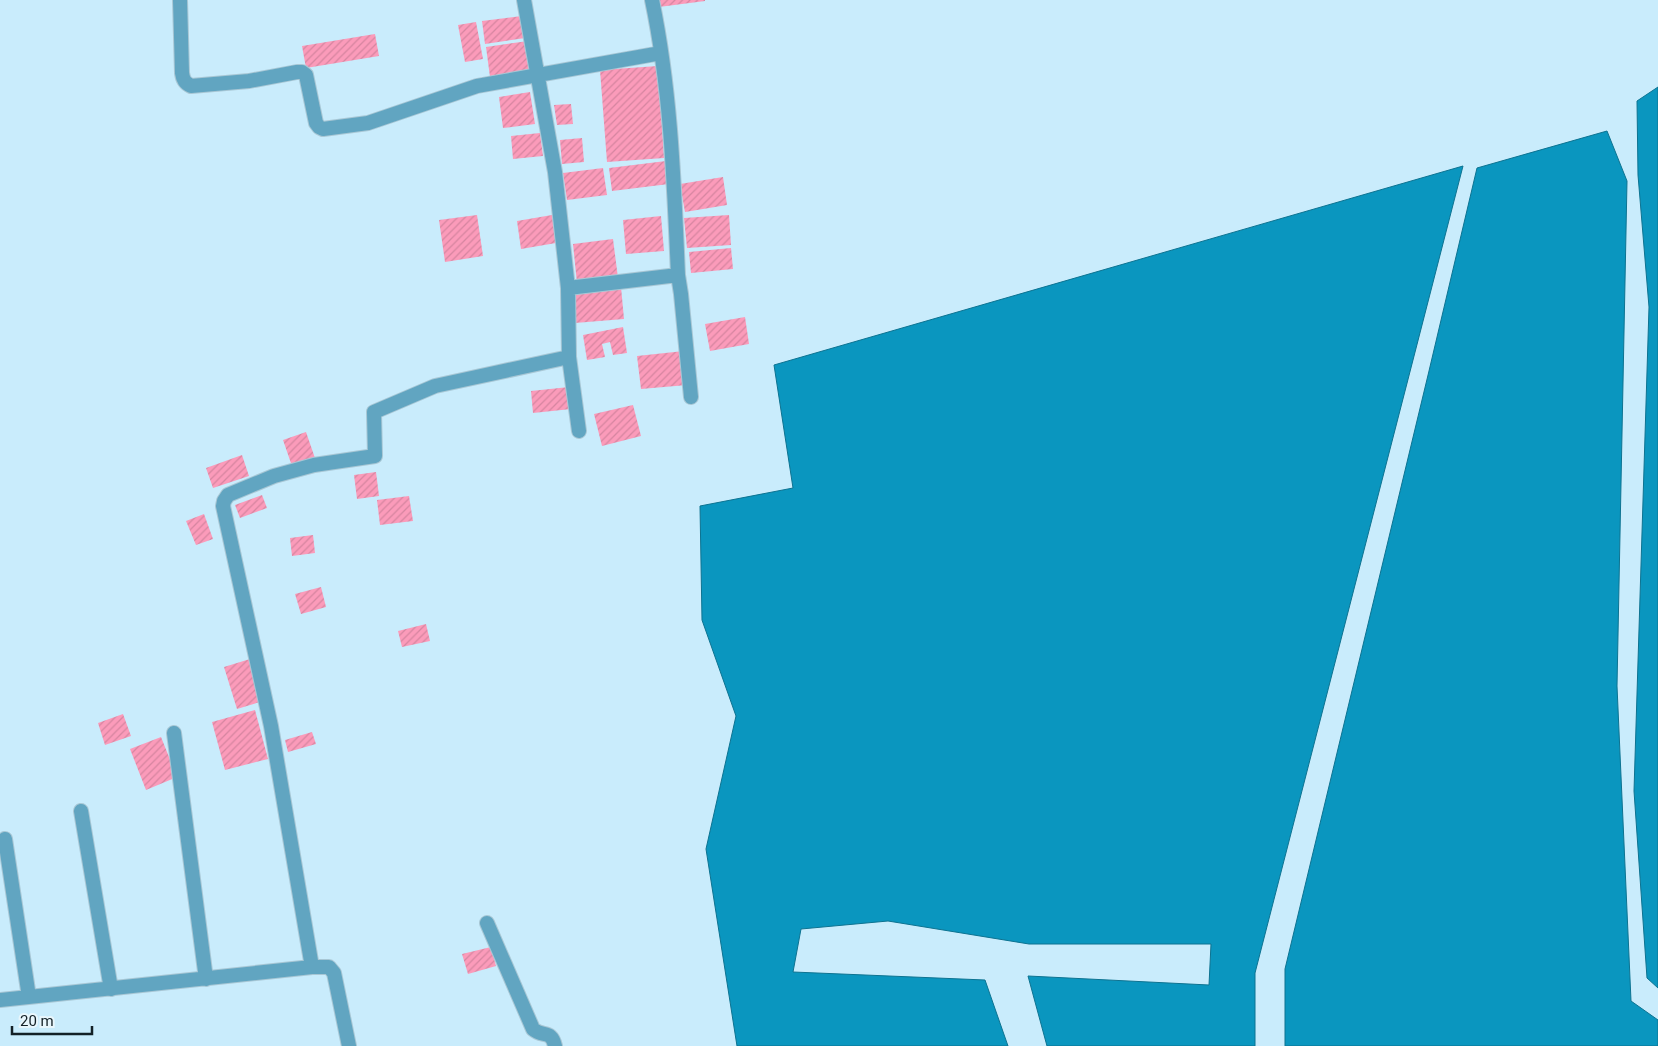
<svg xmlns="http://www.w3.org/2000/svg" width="1658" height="1046" viewBox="0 0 1658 1046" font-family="Roboto,sans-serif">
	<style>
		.water { fill: #0a96bf; stroke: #0d7391 }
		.building { fill: url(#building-hatch) }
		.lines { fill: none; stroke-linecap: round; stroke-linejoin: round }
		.minor-casing { stroke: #a8c7d5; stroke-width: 16 }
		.minor { stroke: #61a5c1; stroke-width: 14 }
	</style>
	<defs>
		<pattern id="building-hatch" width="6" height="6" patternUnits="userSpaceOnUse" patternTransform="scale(1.25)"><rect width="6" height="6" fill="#fb9bba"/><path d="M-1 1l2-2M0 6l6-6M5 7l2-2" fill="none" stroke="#d685a0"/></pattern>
	</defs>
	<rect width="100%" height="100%" fill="#c9ecfc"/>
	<path class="water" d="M1658 87V988L1647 978 1634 791 1649 307 1638 175 1637 101Z
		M1607 131 1627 181 1617 686 1631 1001 1658 1020V1046H1285V969L1429 371 1477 168Z
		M1463 166 1255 973V1046H1047L1028 976 1209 985 1211 944H1029L888 921 801 929 793 972 985 980 1008 1046H737L706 849 736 716 702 620 700 506 793 488 774 365Z"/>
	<path class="building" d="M659 0H705V1L659 7Z
		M522 16 525 38 485 44 482 21Z
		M476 22 483 59 465 62 458 25Z
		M375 34 379 56 306 68 302 46Z
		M528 41 532 72 490 77 486 47Z
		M658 66 664 158 607 162 600 70Z
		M530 92 535 124 503 128 499 97Z
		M571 104 573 124 557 125 554 105Z
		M540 133 543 156 513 159 511 136Z
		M582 138 584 162 562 164 560 140Z
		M666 161 669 184 612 191 609 168Z
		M603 168 607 195 567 200 563 173Z
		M723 177 727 205 685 212 680 184Z
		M477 215 483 256 445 262 439 220Z
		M552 215 556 243 521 249 517 221Z
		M729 215 731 245 687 248 684 218Z
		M661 216 664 251 626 254 623 220Z
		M613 239 618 278 577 283 573 244Z
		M731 248 733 269 691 273 689 252Z
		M621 287 624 319 575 323 573 291Z
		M745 317 749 344 710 351 705 324Z
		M623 327 627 353 613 355 610 342 602 344 605 357 587 360 583 335Z
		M684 351 687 385 641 389 637 356Z
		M569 387 571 409 533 413 531 391Z
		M633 405 641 436 602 446 594 414Z
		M306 432 316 461 293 469 283 440Z
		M242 455 249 476 213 488 206 468Z
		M376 472 379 496 357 499 354 475Z
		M262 495 267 508 240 518 235 505Z
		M409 496 413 521 380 525 377 500Z
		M204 514 213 539 196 545 186 521Z
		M313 535 315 553 292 556 290 538Z
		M321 587 326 607 301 614 295 594Z
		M426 624 430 641 402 647 398 631Z
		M250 659 263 701 237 709 224 667Z
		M255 710 268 759 225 770 212 722Z
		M123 714 131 736 105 745 98 723Z
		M312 732 316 744 288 752 285 740Z
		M161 737 177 777 146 790 130 749Z
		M491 947 496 966 468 974 462 954Z"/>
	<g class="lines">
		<defs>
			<path id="minor" d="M180 0 182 73C183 80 185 83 191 86L249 81 297 72H302L306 75 316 123 319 127 323 129 368 123 477 86 661 53
				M524 0 555 172 568 288 569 357 579 431
				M652 0C671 91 674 183 678 275L681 294 691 397
				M568 288 678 275
				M174 733 206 979
				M81 811 111 989
				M5 839 29 997
				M487 923 533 1029C543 1038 551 1029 555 1046
				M312 967 271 726 223 506 224 501 228 495 274 476 314 465 375 456 374 412 435 386 569 357
				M0 1000 312 967H329L334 973 349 1046"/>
		</defs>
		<use href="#minor" class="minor-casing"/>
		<use href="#minor" class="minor"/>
	</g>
	<path d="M12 1026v8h80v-8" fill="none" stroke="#132026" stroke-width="2.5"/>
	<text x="20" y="1026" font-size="15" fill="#132026" stroke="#e8f6fc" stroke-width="4" paint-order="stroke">20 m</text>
</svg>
